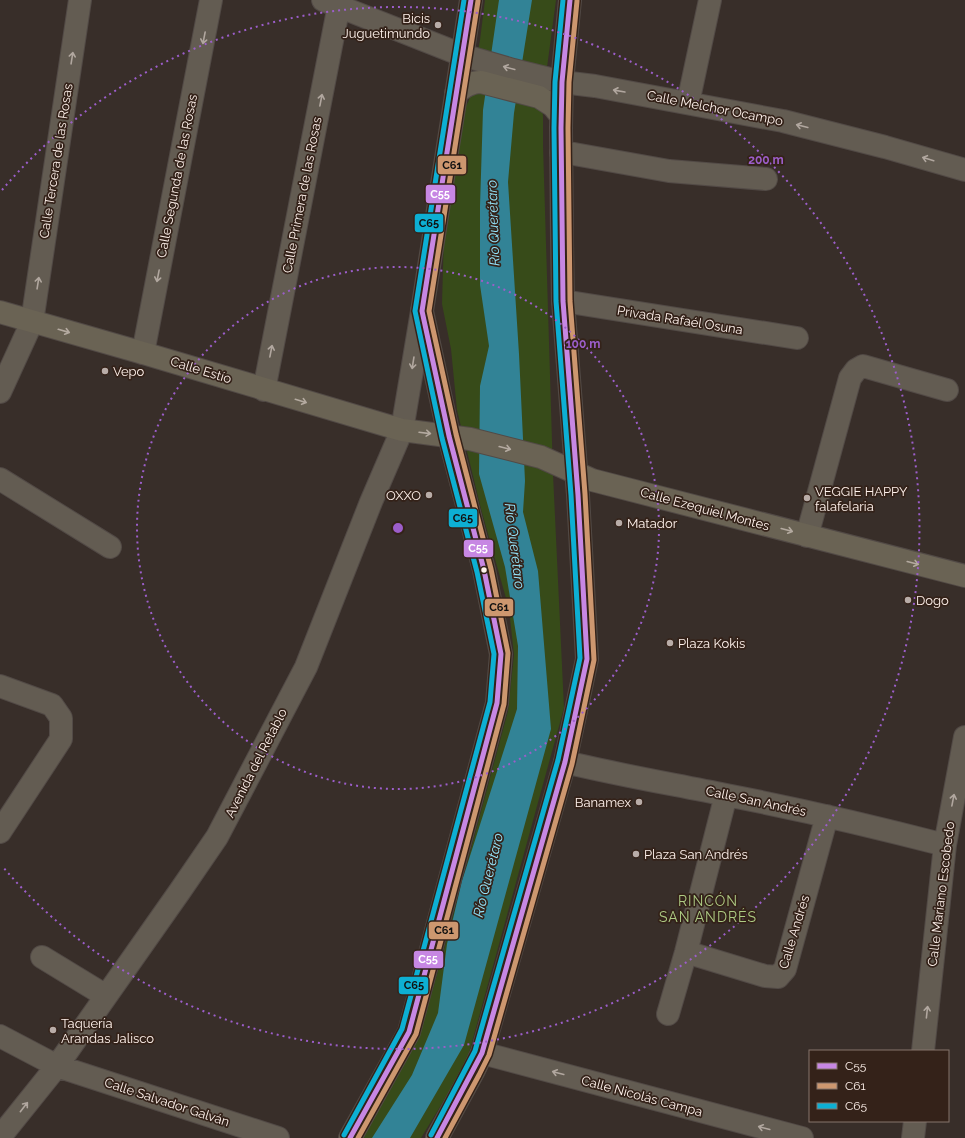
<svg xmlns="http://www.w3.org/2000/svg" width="965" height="1138" viewBox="0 0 965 1138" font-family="Raleway,sans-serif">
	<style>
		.green { fill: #374b19 }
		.water { fill: #328396 }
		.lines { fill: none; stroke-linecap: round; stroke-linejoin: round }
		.minor-casing { stroke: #524a46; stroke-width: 24 }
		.major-casing { stroke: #524a46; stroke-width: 24 }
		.minor { stroke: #635c52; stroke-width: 22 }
		.major { stroke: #6a6354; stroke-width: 22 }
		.bus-1-casing { stroke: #342219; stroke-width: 8 }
		.bus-2-casing { stroke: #342219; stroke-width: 8 }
		.bus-3-casing { stroke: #342219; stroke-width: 8 }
		.bus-1 { stroke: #c787e3; stroke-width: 5 }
		.bus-2 { stroke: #cd976f; stroke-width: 5 }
		.bus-3 { stroke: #0dafd3; stroke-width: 5 }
		.oneway { stroke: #b1a79f }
		.oneway2 { stroke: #b4aaa0 }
		.ring { fill: none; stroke: #9c5eca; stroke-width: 2; stroke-dasharray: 2 4 }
		.poi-dot { fill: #b9ada8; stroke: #342219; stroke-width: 1.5 }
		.bus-dot { fill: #fff2ec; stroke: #342219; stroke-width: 1.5 }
		.labels { text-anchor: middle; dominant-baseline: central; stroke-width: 3.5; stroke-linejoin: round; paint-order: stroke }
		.poi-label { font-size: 13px; fill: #fff2ec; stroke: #342219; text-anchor: start }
		.street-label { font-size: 13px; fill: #fff2ec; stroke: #342219 }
		.water-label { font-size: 14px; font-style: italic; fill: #94e5fc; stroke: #342219 }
		.neighbourhood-label { font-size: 14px; letter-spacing: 1px; fill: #adcb84; stroke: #342219 }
		.centre { fill: #9c5eca; stroke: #342219; stroke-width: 2 }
		.ring-label { font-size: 12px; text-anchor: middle; font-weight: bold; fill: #9c5eca; stroke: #342219; stroke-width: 3.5; stroke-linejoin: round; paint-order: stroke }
		.line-badge { stroke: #342219; stroke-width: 1.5 }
		.badge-label { font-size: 11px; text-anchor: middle; font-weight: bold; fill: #fff }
		.pale-badge-label { font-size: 11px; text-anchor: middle; font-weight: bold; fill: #111 }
	</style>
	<rect width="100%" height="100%" fill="#382e29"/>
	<path class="green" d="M485 0H556L542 105 543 117V145L553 474 564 708 466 1064 421 1138H362L420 1034 440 964 508 711 514 655 509 609 481 509 457 410 451 349 442 304 444 233 455 129 469 100 480 40Z"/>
	<path class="water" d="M499 0H532L514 113 508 182 519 354 525 481 523 512 538 571 551 729 464 1045 410 1138H372L412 1075 438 1013 447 944 462 881 517 709 518 646 505 567 479 474 480 386 489 346 480 285V206L483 110Z"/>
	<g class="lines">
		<defs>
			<path id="minor" d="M323 0 462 55 513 70 562 82 595 86 783 121 885 147 965 170
				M688 103 710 0
				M561 153 574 154 669 171 766 179
				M563 301 797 338
				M143 353 211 0
				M264 390 340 0
				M0 392 32 322 80 0
				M0 479 110 547
				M807 536 850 378 856 370 863 366 947 390
				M0 686 52 705 61 718V739L0 832
				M565 762C619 775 672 784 726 795 799 809 872 826 945 845
				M686 952 765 976 778 977 785 969 827 816
				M42 957 106 996
				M668 1014 686 952 726 795
				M0 1036 57 1066 278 1138
				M923 1051 945 845 965 737
				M482 1053 802 1138
				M0 1137 57 1066 180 891 217 837 306 667 371 502 402 430 422 311
				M913 1138 915 1121"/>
			<path id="major" d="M456 93C464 87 471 82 481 82L539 97 553 106 561 116
				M0 312 143 353 402 430 470 439 541 457 592 480 965 576
				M350 1138 409 1032 497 703 501 654 484 570 449 436 422 311 471 0
				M437 1138 473 1072 482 1053 565 762 587 659 578 495 563 301 562 241 561 128 562 82 570 0"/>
		</defs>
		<use href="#minor" class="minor-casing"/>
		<use href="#major" class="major-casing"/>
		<use href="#minor" class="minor"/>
		<use href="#major" class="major"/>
		<defs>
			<path id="bus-1" d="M350 1138 409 1032 497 703 501 654 484 570 449 436 422 311 471 0
				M437 1138 482 1053 565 762 587 659 578 495 563 301 561 128 562 82 570 0"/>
			<path id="bus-2" d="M358 1138 416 1034 504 704 508 653 491 569 456 434 429 311 478 1
				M445 1138 479 1075 489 1055 572 764 594 660 585 494 570 301 568 128 569 82 577 1"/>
			<path id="bus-3" d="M344 1135 402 1029 490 702 494 654 477 572 442 438 415 311 464 0
				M431 1135 475 1051 558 760 580 658 571 495 556 301 554 128 555 82 563 0"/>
		</defs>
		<use href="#bus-1" class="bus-1-casing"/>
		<use href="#bus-2" class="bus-2-casing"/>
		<use href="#bus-3" class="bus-3-casing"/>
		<use href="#bus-1" class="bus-1"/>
		<use href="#bus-2" class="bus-2"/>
		<use href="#bus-3" class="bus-3"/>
	</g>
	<defs><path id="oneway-shaft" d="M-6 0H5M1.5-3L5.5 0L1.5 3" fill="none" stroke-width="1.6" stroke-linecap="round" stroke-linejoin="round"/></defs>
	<g class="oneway">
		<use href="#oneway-shaft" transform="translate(204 38) rotate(101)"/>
		<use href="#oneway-shaft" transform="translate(72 58) rotate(-81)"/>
		<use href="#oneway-shaft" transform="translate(509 68) rotate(-165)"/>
		<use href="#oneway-shaft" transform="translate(619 91) rotate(-170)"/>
		<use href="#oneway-shaft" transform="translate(321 100) rotate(-79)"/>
		<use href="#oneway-shaft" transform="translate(802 126) rotate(-166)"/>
		<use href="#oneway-shaft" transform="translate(928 159) rotate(-163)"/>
		<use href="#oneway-shaft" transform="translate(158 276) rotate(101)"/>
		<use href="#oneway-shaft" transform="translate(38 283) rotate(-81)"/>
		<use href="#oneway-shaft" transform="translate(271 351) rotate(-79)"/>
		<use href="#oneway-shaft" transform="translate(413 363) rotate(99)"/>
		<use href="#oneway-shaft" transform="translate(953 800) rotate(-79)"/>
		<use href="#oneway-shaft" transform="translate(927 1012) rotate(-84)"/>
		<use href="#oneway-shaft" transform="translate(558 1073) rotate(-165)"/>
		<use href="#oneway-shaft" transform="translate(24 1107) rotate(-52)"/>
		<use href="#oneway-shaft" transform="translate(764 1128) rotate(-165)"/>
	</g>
	<g class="oneway2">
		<use href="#oneway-shaft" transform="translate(64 331) rotate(16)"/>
		<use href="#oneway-shaft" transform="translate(301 401) rotate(17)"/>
		<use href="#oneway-shaft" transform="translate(425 433) rotate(7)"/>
		<use href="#oneway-shaft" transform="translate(505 448) rotate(14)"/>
		<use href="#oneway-shaft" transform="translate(787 530) rotate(15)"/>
		<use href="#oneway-shaft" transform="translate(913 563) rotate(14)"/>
	</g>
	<g class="ring">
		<circle cx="398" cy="528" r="261"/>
		<path d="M2 190A521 521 0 1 1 2 866"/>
	</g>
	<g class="poi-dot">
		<circle cx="438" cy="25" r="4"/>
		<circle cx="105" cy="371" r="4"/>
		<circle cx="429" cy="495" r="4"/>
		<circle cx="807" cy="498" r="4"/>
		<circle cx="619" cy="523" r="4"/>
		<circle cx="908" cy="600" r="4"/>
		<circle cx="670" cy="643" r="4"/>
		<circle cx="639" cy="802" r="4"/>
		<circle cx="636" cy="854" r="4"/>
		<circle cx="53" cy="1030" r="4"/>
	</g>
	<circle class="bus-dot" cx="484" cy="570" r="3.5"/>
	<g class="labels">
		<g class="poi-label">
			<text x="430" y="18" text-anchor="end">Bicis<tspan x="430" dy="15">Juguetimundo</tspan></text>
			<text x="113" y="371">Vepo</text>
			<text x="815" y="491">VEGGIE HAPPY<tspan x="815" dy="15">falafelaria</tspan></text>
			<text x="421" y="495" text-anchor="end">OXXO</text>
			<text x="627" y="523">Matador</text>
			<text x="916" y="600">Dogo</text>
			<text x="678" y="643">Plaza Kokis</text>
			<text x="631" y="802" text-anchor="end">Banamex</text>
			<text x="644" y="854">Plaza San Andrés</text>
			<text x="61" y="1023">Taquería<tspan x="61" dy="15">Arandas Jalisco</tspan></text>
		</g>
		<g class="street-label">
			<text transform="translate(715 108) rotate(11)">Calle Melchor Ocampo</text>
			<text transform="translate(56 161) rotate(-81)">Calle Tercera de las Rosas</text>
			<text transform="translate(177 176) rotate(-79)">Calle Segunda de las Rosas</text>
			<text transform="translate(302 195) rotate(-79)">Calle Primera de las Rosas</text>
			<text transform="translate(680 320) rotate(9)">Privada Rafaél Osuna</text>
			<text transform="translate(201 370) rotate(17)">Calle Estío</text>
			<text transform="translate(705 509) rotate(15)">Calle Ezequiel Montes</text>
			<text transform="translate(256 763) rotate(-63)">Avenida del Retablo</text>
			<text transform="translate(756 801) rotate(12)">Calle San Andrés</text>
			<text transform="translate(941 894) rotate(-83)">Calle Mariano Escobedo</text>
			<text transform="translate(794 932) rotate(-73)">Calle Andrés</text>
			<text transform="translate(642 1096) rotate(15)">Calle Nicolás Campa</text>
			<text transform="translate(167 1102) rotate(18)">Calle Salvador Galván</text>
		</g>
		<g class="water-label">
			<text transform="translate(493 223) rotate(-92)">Río Querétaro</text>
			<text transform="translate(515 546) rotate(83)">Río Querétaro</text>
			<text transform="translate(488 875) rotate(-76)">Río Querétaro</text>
		</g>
		<g class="neighbourhood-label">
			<text x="708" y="901">RINCÓN<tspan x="708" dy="16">SAN ANDRÉS</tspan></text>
		</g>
	</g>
	<circle cx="398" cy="528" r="6" class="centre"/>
	<g class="ring-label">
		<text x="766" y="164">200 m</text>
		<text x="583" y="348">100 m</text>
	</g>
	<g class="line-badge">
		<rect x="437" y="155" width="30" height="20" rx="4" fill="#cd976f"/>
		<rect x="425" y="184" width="31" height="20" rx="4" fill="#c787e3"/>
		<rect x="414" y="213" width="30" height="20" rx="4" fill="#0dafd3"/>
		<rect x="448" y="508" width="30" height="20" rx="4" fill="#0dafd3"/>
		<rect x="463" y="539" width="31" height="19" rx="4" fill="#c787e3"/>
		<rect x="484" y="598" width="30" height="19" rx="4" fill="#cd976f"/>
		<rect x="428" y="921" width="31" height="19" rx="4" fill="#cd976f"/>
		<rect x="413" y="950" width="31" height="19" rx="4" fill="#c787e3"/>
		<rect x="398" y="976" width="31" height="19" rx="4" fill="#0dafd3"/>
	</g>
	<g class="badge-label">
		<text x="440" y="198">C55</text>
		<text x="478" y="552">C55</text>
		<text x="428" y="963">C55</text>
	</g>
	<g class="pale-badge-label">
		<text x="452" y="169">C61</text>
		<text x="429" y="227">C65</text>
		<text x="463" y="522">C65</text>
		<text x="499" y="611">C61</text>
		<text x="444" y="934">C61</text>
		<text x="414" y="989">C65</text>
	</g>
	<rect x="809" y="1050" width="140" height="72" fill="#342219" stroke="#85756d"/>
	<rect x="817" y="1063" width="20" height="6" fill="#c787e3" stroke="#85756d"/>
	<text x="845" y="1070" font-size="12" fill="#fff2ec">C55</text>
	<rect x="817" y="1083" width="20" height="6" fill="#cd976f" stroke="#85756d"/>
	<text x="845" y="1090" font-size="12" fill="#fff2ec">C61</text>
	<rect x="817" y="1103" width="20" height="6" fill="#0dafd3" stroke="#85756d"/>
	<text x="845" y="1110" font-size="12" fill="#fff2ec">C65</text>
</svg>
